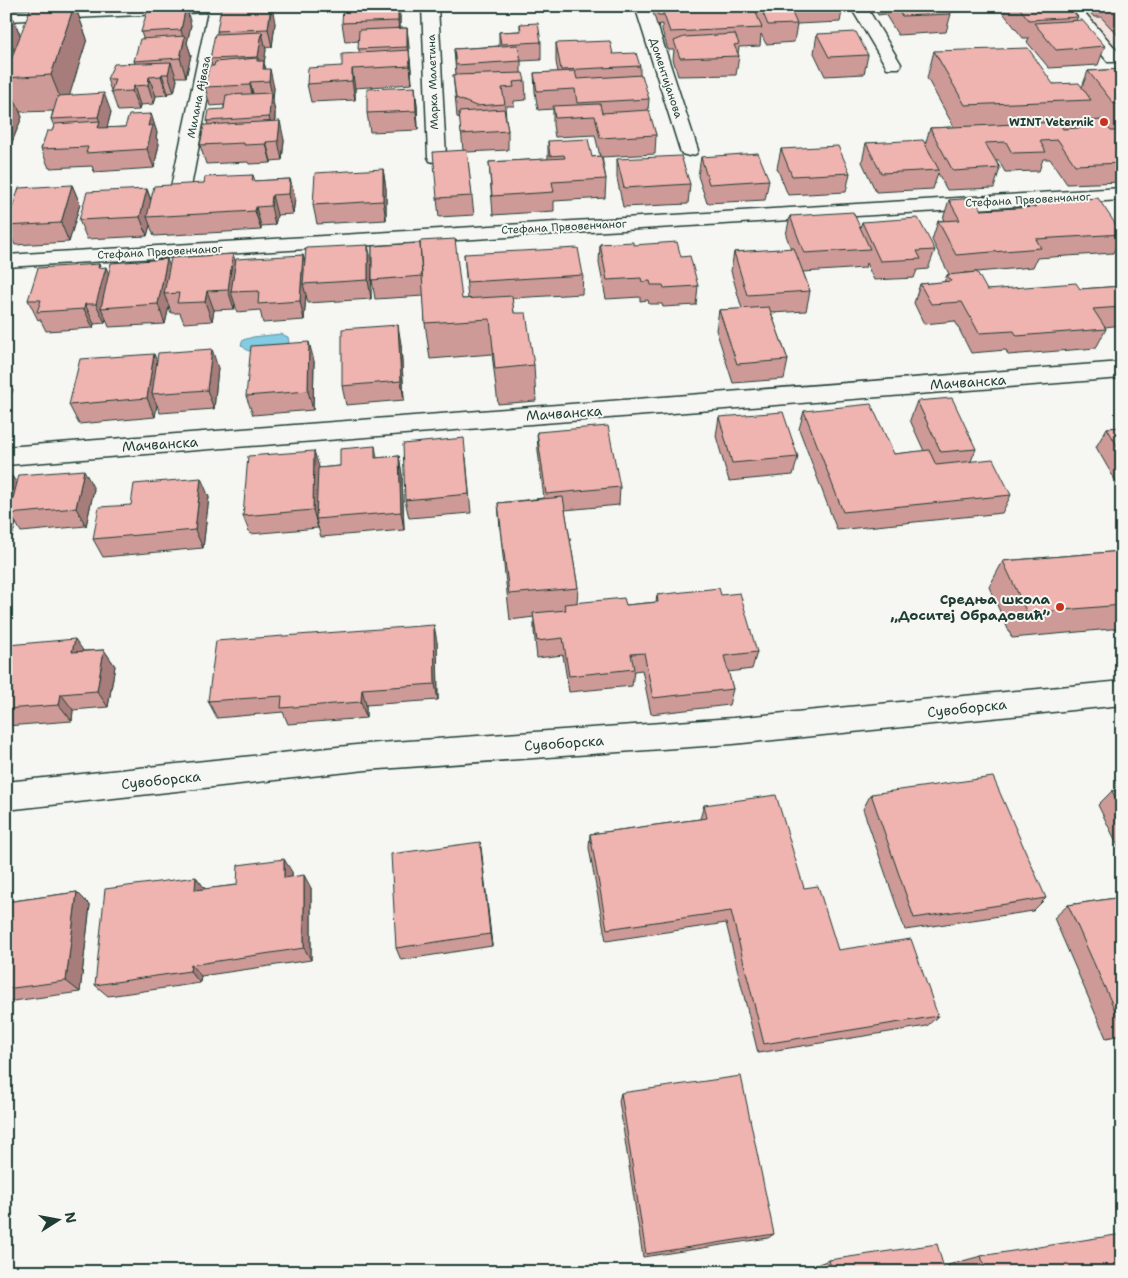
<svg xmlns="http://www.w3.org/2000/svg" width="1128" height="1278" viewBox="0 0 1128 1278" font-family="'Shantell Sans',sans-serif">
	<style>
		.built { fill: #f4e2de }
		.water { fill: #83cce4; stroke: #5b939e }
		.lines { fill: none; stroke-linecap: round; stroke-linejoin: round }
		.minor-casing { stroke: #1f3d34; stroke-width: 3 }
		.minor { fill: #f6f6f2; fill-rule: evenodd }
		.wall { fill: #ce9a97; stroke: #1f3d34; fill-rule: evenodd }
		.shaded-wall { fill: #a77d7b; stroke: #1f3d34 }
		.building { fill: #efb3b0; stroke: #1f3d34 }
		.poi-dot { fill: #c8321e; stroke: #f6f6f2; stroke-width: 2 }
		.labels { text-anchor: middle; dominant-baseline: central; stroke-width: 4; stroke-linejoin: round; paint-order: stroke }
		.far-street-label { font-size: 11px; fill: #1f3d34; stroke: #f6f6f2 }
		.far-poi-label { font-size: 11px; font-weight: bold; fill: #1f3d34; stroke: #f6f6f2; text-anchor: end }
		.street-label { font-size: 14px; fill: #1f3d34; stroke: #f6f6f2 }
		.poi-label { font-size: 14px; font-weight: bold; fill: #1f3d34; stroke: #f6f6f2; text-anchor: end }
	</style>
	<rect width="100%" height="100%" fill="#f6f6f2"/>
	<filter id="ink" filterUnits="userSpaceOnUse"><feTurbulence type="fractalNoise" baseFrequency=".02" numOctaves="2"/><feDisplacementMap in="SourceGraphic" scale="10" xChannelSelector="R" yChannelSelector="G"/><feConvolveMatrix kernelMatrix="1 2 1 2 8 2 1 2 1" color-interpolation-filters="sRGB"/></filter>
	<g filter="url(#ink)">
		<path class="built" d="M1079 6H1122V57Z"/>
		<path class="water" d="M281 334 288 337 289 343 279 349 248 351 241 345 243 340 253 337Z"/>
		<g class="lines">
			<defs>
				<path id="minor" d="M127 6H256L254 9 224 12 191 187 188 191 181 193 174 191 171 187 208 12 6 21V11Z
					M422 6H438L446 157 444 161 437 163 430 161 428 157Z
					M635 6H651L698 150 696 154 689 156 682 154 680 150Z
					M850 6H866L901 64 899 68H887Z
					M1062 6H1079L1120 54 1122 57 1120 62H1108Z
					M1122 188V200L6 267V255Z
					M1122 362V378L6 465V447Z
					M1122 681V705L733 744 366 770 6 810V782L366 744 733 718Z"/>
			</defs>
			<use href="#minor" class="minor-casing"/>
			<use href="#minor" class="minor"/>
		</g>
		<path class="wall" d="M45 6H75L87 39 69 95 111 112 107 128 125 127 151 114 157 133 156 137 159 144 154 168 94 172 92 166 49 168 41 149 52 131 54 126 51 119 53 111 20 112 22 117 12 142H6V65H9L11 58H9L6 64V8H9L20 35Z
			M651 6H682L683 11 703 10 701 6H843L840 22 797 24 794 42 766 44 761 34 760 46 739 47 738 54 739 56 736 75 678 76 673 59 674 50H668L662 30V24L657 25Z
			M873 6H1002L1001 8 949 12 951 14 946 32 898 35 885 14 878 15Z
			M1006 6H1068L1078 17 1076 20 1105 46 1098 65 1049 68 1027 42 1029 38H1023L1004 14Z
			M1084 6H1122V40L1101 17H1094Z
			M400 16V28H407L412 84 355 88V100L311 102 307 84 342 66 359 53V41L345 42 342 23Z
			M275 23 272 47 265 48 266 50 264 63 266 69 274 88 273 100 275 112V121L284 140 282 160 271 161V163L249 164 248 162 206 164 200 145 208 125 207 121 224 109V105L210 106 205 87 212 66 210 59 217 34V31Z
			M520 24 541 42V60L521 61V73L525 81 526 100 514 101V106H505L506 118 508 131V150L467 152 474 215 439 217 437 198 463 150 460 118 457 117 455 94 453 75H456L454 49 499 46V32L520 31Z
			M191 25 187 43 191 55 186 77H176L177 80 174 92 168 93 167 95 156 96 154 104 140 105 139 110 118 111 107 79 135 63 134 61 143 38 141 32Z
			M817 34 868 55 864 74 825 76 814 53Z
			M1122 41V52L1119 48Z
			M556 43 613 54 640 66V76L649 99 648 110 656 135 655 154 602 157 606 179 605 198 554 201V211L493 215 489 162 548 159V141L592 157 600 156 595 135 555 137 553 125V109L538 110 535 92 534 73 558 72 556 62Z
			M934 51 1053 84 1082 87 1088 71 1122 69V182L1067 184 1050 159H1043L1039 171 1005 172 999 161H996L1000 168 994 188 947 190 938 173 933 189 876 192 862 162 866 143 925 145 930 128 954 127 927 78ZM1083 119 1087 123 1085 128H1080Z
			M415 87 417 105 418 130 370 132 367 113Z
			M781 149 850 173 846 192 788 195 777 168Z
			M701 157 769 180 765 200 707 203 698 176Z
			M617 159 690 184 688 204 623 207 617 178Z
			M383 169 386 189V220L317 224 313 205Z
			M253 175 255 181 290 179 295 198 293 214 277 215 275 225 261 226V230L154 236 150 225 147 236 87 239 79 220 147 189 151 200 204 183Z
			M72 185 80 204 69 242 15 245 6 227V225Z
			M949 200 981 210 1031 207 1033 202 1122 234 1113 253 1037 258 1033 267 965 273 987 290 1080 289 1122 286V325L1105 327 1106 329 1096 348 1008 355 1006 350 971 353 955 321 924 324 914 303 920 284 944 282 947 275 949 274 932 240 938 221 944 220 943 219Z
			M1122 211V223L1118 218Z
			M790 216 860 228 862 222 935 250 928 269 917 270 914 278 874 280 866 263 865 268 803 272 810 291 806 311 771 313 788 360 784 379 733 383 716 330 719 310 742 309 731 271 734 252 791 249 786 235Z
			M600 244 633 245 681 257 698 286 696 305 663 307 662 304H649L648 300 640 301V297L606 299 599 263Z
			M368 245 371 299 308 303 306 295 304 320 263 323 260 310 237 312 235 304 234 309 214 310 212 321 184 323 180 313H171L169 306 165 324 109 327 106 319 105 323 94 324 93 328 46 331 40 319 38 320 28 300 99 264 101 268 109 275 169 266 235 263 303 255 305 263Z
			M372 246 462 299H468L464 254 583 275 582 294 512 298 514 313 534 365 536 401 498 404 492 354 430 359 425 323 424 296 375 299 372 280Z
			M401 344 404 400 346 405 342 386Z
			M157 361 218 368 214 409 160 413 157 405 155 417 79 424 69 405Z
			M314 361 313 410 253 415 246 396Z
			M917 401 976 449 971 461 1011 495 1002 513 837 530 799 429 804 411 894 454 924 451 910 420Z
			M719 417 798 457 793 475 729 481 716 436Z
			M1122 427V492L1096 447 1107 428Z
			M537 432 620 487 619 505 565 510 578 588 577 603 626 605 656 602 657 595H721L757 652 752 669 728 672 733 689 729 705 651 714 642 670 634 671 632 686 569 692 563 655 537 658 534 631V617L510 620 500 529 498 503 544 498 538 451Z
			M375 446 377 458 399 456 402 475 404 530 321 537 318 527V528L250 534 243 516 319 468 340 466Z
			M466 457 471 513 409 518 405 500Z
			M6 476 17 484 94 489 86 526 21 532 16 523 11 540H6Z
			M209 497 203 548 103 557 93 539 131 505Z
			M1122 551V628L1012 638 989 587 1003 561Z
			M437 642 438 700 366 705V718L288 724 283 712 217 718 208 701Z
			M6 650 83 651 104 650 115 666 108 707 73 710 72 721 6 726Z
			M1122 789V854L1098 805 1112 791Z
			M871 794 1046 898 1033 911 905 930 863 809Z
			M704 805 804 888 838 950 938 1016 927 1026 758 1053 726 923 606 941 589 848 590 834 700 819Z
			M480 842 492 946 401 960 396 948Z
			M292 872V877L311 888V960L201 976 200 983 108 996 95 985 196 877 205 889 237 885Z
			M77 892 90 905 80 992 6 1002V902Z
			M1122 897V1035L1106 1038 1054 918 1068 905Z
			M621 1093 774 1234 768 1238 643 1257 619 1101Z
			M981 1256 1122 1272H950L948 1265Z
			M829 1260 945 1272H818L816 1265Z"/>
		<path class="shaded-wall" d="M74 6H75L87 39 65 110 51 75Z
			M186 6 191 25 187 43 191 55 186 77 180 58 184 42 181 30Z
			M272 6 275 23 272 47 268 29Z
			M398 6H399L400 16V39L398 21Z
			M9 8 23 42 17 58 6 31V15Z
			M407 28 409 47V66L407 47Z
			M262 32 266 50 264 63 268 79 263 75 258 57Z
			M409 50 411 68 412 84 410 66Z
			M6 52 9 58 6 64Z
			M171 62 177 80 174 92 168 74Z
			M270 69 274 88 273 100 269 81Z
			M352 69 355 88V100L352 81Z
			M162 74 168 93 167 95 161 76Z
			M149 77 156 96 154 104 148 85Z
			M250 82 255 101 254 104 250 85Z
			M134 86 140 105 139 110 132 91Z
			M415 87 417 105 418 130 416 111Z
			M104 93 111 112 105 135 98 128 100 122 98 117Z
			M271 93 275 112 274 136 269 117Z
			M14 98 22 117 12 142 6 129V117Z
			M151 114 157 133 156 137 159 144 154 168 147 149 148 126Z
			M280 121 284 140 282 160 278 141Z
			M266 142 271 161V163L266 144Z
			M383 169 386 189V220L383 201Z
			M290 179 295 198 293 214 289 194Z
			M72 185 80 204 69 242 61 223Z
			M147 189 153 208 147 217 150 225 147 236 140 217Z
			M272 195 277 215 275 225 271 206Z
			M256 207 261 226V230L255 211Z
			M368 245 372 264 371 299 368 280Z
			M233 254 239 273 231 292 235 304 234 309 228 290Z
			M303 255 308 275 303 284 306 295 304 320 300 301Z
			M167 259 174 278 164 294 169 306 165 324 158 304Z
			M99 264 104 275 106 267 114 287 101 308 106 319 105 323 96 304 98 268Z
			M207 291 214 310 212 321 205 302Z
			M85 304 94 324 93 328 84 309Z
			M398 325 401 344 404 400 401 381Z
			M309 342 314 361 313 410 308 391Z
			M212 349 218 368 214 409 207 390Z
			M154 354 162 373 152 394 157 405 155 417 147 398Z
			M6 379 13 390 8 405 6 401Z
			M314 451 320 470 316 519 318 528 313 510Z
			M399 456 402 475 404 530 401 512Z
			M84 470 94 489 86 526 76 508Z
			M12 476 24 494 9 514 16 523 11 540 6 533V496Z
			M201 478 209 497 203 548 195 530Z
			M434 625 437 642 438 700 435 684Z
			M75 639 87 656 72 652Z
			M104 650 115 666 108 707 97 691Z
			M362 689 366 705V718L361 702Z
			M61 694 73 710 72 721 59 705Z
			M480 842 482 855 492 946 490 934Z
			M284 859 292 872V891L284 878Z
			M304 875 311 888V960L304 948Z
			M196 877 206 890H195Z
			M77 892 90 905 80 992 66 981Z
			M191 965 201 976 200 983 190 971Z"/>
		<path class="building" d="M45 6H74L51 75 6 78V65H9L31 7Z
			M186 6 181 30 141 32 148 8Z
			M250 6H271L268 29 217 31 221 8Z
			M343 6H398V21L342 23Z
			M655 6H682L683 11 663 12V15H658Z
			M760 6H791H789L797 24 768 25Z
			M896 6H946L951 14 902 16Z
			M1018 6H1068L1078 17 1029 20Z
			M754 7 762 28 670 32 663 12Z
			M6 8H9L6 15Z
			M1082 20 1105 46 1056 50 1034 23Z
			M538 23 541 42 501 44 499 32 521 31 520 24Z
			M407 28V47L358 49 359 30Z
			M262 32 258 57 210 59 215 34Z
			M856 32 868 55 829 57 817 34Z
			M735 34 739 44 734 45 739 56 680 58 674 41 684 37Z
			M185 36 180 58 134 61 140 39Z
			M610 41 613 54 636 53 640 66 561 70 556 43Z
			M518 45 521 61 456 65 454 49Z
			M1028 48 1053 84 1079 83 1091 100 965 105 934 51Z
			M409 50 410 66 352 69V81L307 84 308 68 342 66V54Z
			M257 58V61H264L263 69H270L269 81 250 82V85L205 87 209 66H214L215 62Z
			M171 62 168 74H162L161 76 149 77 148 85 134 86 132 91 111 92 115 79H107L114 64Z
			M1122 69V103L1114 104 1088 71Z
			M575 71 577 79 642 75 649 99 577 103 575 89 537 91 534 73Z
			M523 73 525 81 513 82 514 87 502 88 505 104 476 106 456 98 453 75Z
			M415 87 416 111 367 113V89Z
			M104 93 98 117 51 119 58 96Z
			M271 93 269 117 207 121 209 110 224 109 226 95Z
			M14 98 6 117V99Z
			M600 104 602 113 649 110 656 135 600 138 595 116 555 118 553 106Z
			M504 109 508 131 461 134 459 112Z
			M151 114 148 126 153 125 147 149 86 153 88 147 41 149 47 131H52L55 124 100 121 98 128 125 127 129 115Z
			M1102 120 1111 131H1120L1122 133V163L1075 165 1058 140 1040 141 1046 152 1012 153 1006 142 985 143 1000 168 953 171 930 128 1059 122 1063 129 1092 127 1088 121Z
			M280 121 278 141 266 142V144L244 145V143L200 145 204 125Z
			M588 139 592 157 601 156 606 179 552 182 554 192 492 196 489 162 565 158 564 155 550 156 548 141Z
			M923 140 939 170 881 173 866 143Z
			M838 146 850 173 792 176 781 149Z
			M467 150 472 196 437 198 433 152Z
			M758 153 769 180 709 184 701 157Z
			M681 156 690 184 624 188 617 159Z
			M383 169V201L313 205 315 173Z
			M253 175 252 181 290 179 289 194 272 195 271 206 256 207 255 211 147 217 154 186 204 183 205 177Z
			M72 185 61 223 6 226 19 188Z
			M147 189 140 217 79 220 87 192Z
			M974 198 981 210 1036 207 1033 202 1098 198 1122 234 1036 239 1041 248 956 255 938 221 960 220 949 200Z
			M853 212 870 249 804 253 790 216Z
			M918 218 935 250 917 251 921 259 880 261 862 222Z
			M455 239 462 299 512 296 514 313H526L534 365 495 369 490 319 425 323 420 241Z
			M633 242V245L677 242 681 257 690 256 698 286 664 288 663 285H651L650 281 642 282 641 278 607 280 600 244Z
			M420 243 422 276 372 280V246Z
			M368 245V280L303 284 306 248Z
			M578 248 583 275 467 282 464 254Z
			M794 248 810 291 747 295 734 252Z
			M233 254 228 290 207 291 205 302 177 303 179 293 164 294 171 258Z
			M303 255 300 301 258 304 259 291 231 292 236 259Z
			M167 259 158 304 101 308 111 263Z
			M99 264 98 268 106 267 96 304H85L84 309 37 312 41 300H28L38 268Z
			M977 272 987 290 1076 283 1080 289 1122 286V307L1093 309 1106 329 1017 336 1014 331 979 333 962 302 931 304 920 284 951 281 947 275Z
			M769 307 788 360 737 364 719 310Z
			M398 325 401 381 342 386V329Z
			M309 342 308 391 246 396 251 346Z
			M212 349 207 390 152 394 158 353Z
			M154 354 147 398 69 405 80 359Z
			M952 398 976 449 941 452 917 401Z
			M871 404 894 454 929 450 936 465 993 459 1011 495 843 512 804 411Z
			M783 412 798 457 732 463 719 417Z
			M608 426 620 487 546 494 537 432Z
			M1122 427V454L1107 428Z
			M464 438 469 494 405 500 403 444Z
			M375 446V458L399 456 401 512 316 519 318 468 340 466V449Z
			M314 451 313 510 243 516 248 456Z
			M84 470 76 508 9 514 19 475Z
			M6 476H12L6 496Z
			M201 478 195 530 93 539 99 507 131 505 134 484Z
			M563 497 578 588 509 594 498 503Z
			M1122 551V605L1027 613 1003 561Z
			M719 588 721 595 740 593 757 652 724 656 733 689 653 698 644 653 631 654 634 669 569 676 563 638 537 641 533 613 566 610 564 604 624 598 626 605 658 602 657 595Z
			M434 625 435 684 362 689 361 702 281 708 282 696 208 701 216 641Z
			M75 639 72 652 104 650 97 691 61 694 59 705 6 709V650L8 645Z
			M993 777 1046 898 914 918 871 794Z
			M1122 789V810L1112 791Z
			M776 795 804 888 818 886 838 950 911 939 938 1016 764 1044 731 911 607 929 590 834 707 818 704 805Z
			M480 842 490 934 396 948 391 854Z
			M284 859V878L304 875V948L191 965 190 971 95 985 105 889 196 877 195 890 237 885 238 865Z
			M77 892 66 981 6 989V902Z
			M1122 897V1026L1068 905Z
			M741 1076 774 1234 646 1254 621 1093Z
			M1122 1234V1272H986L981 1256Z
			M937 1244 945 1272H832L829 1260Z"/>
	</g>
	<g class="poi-dot">
		<circle cx="1104" cy="122" r="5"/>
		<circle cx="1060" cy="607" r="5"/>
	</g>
	<g class="labels">
		<g class="far-street-label">
			<text transform="translate(666 78) rotate(72)">Доментијанова</text>
			<text transform="translate(433 82) rotate(-92)">Марка Малетина</text>
			<text transform="translate(199 97) rotate(-79)">Милана Ајваза</text>
			<text transform="translate(1028 200) rotate(-3)">Стефана Првовенчаног</text>
			<text transform="translate(564 227) rotate(-3)">Стефана Првовенчаног</text>
			<text transform="translate(160 252) rotate(-3)">Стефана Првовенчаног</text>
		</g>
		<g class="far-poi-label">
			<text x="1094" y="122">WINT Veternik</text>
		</g>
		<g class="street-label">
			<text transform="translate(968 382) rotate(-4)">Мачванска</text>
			<text transform="translate(564 413) rotate(-4)">Мачванска</text>
			<text transform="translate(160 444) rotate(-4)">Мачванска</text>
			<text transform="translate(967 708) rotate(-6)">Сувоборска</text>
			<text transform="translate(564 743) rotate(-4)">Сувоборска</text>
			<text transform="translate(161 780) rotate(-6)">Сувоборска</text>
		</g>
		<g class="poi-label">
			<text x="1050" y="599">Средња школа<tspan x="1050" dy="16">„Доситеј Обрадовић”</tspan></text>
		</g>
	</g>
	<rect width="1128" height="1278" fill="none" stroke="#f6f6f2" stroke-width="25"/>
	<rect x="12" y="12" width="1103" height="1253" fill="none" stroke="#1f3d34" stroke-width="2" filter="url(#ink)"/>
	<g transform="translate(58 1220) rotate(79)" stroke="#f6f6f2" stroke-width="4" paint-order="stroke">
	<path d="M0-4L9 19L0 12L-9 19Z" fill="#1f3d34"/>
	<text y="-8" font-size="14" font-weight="bold" text-anchor="middle" fill="#1f3d34">N</text>
	</g>
</svg>
